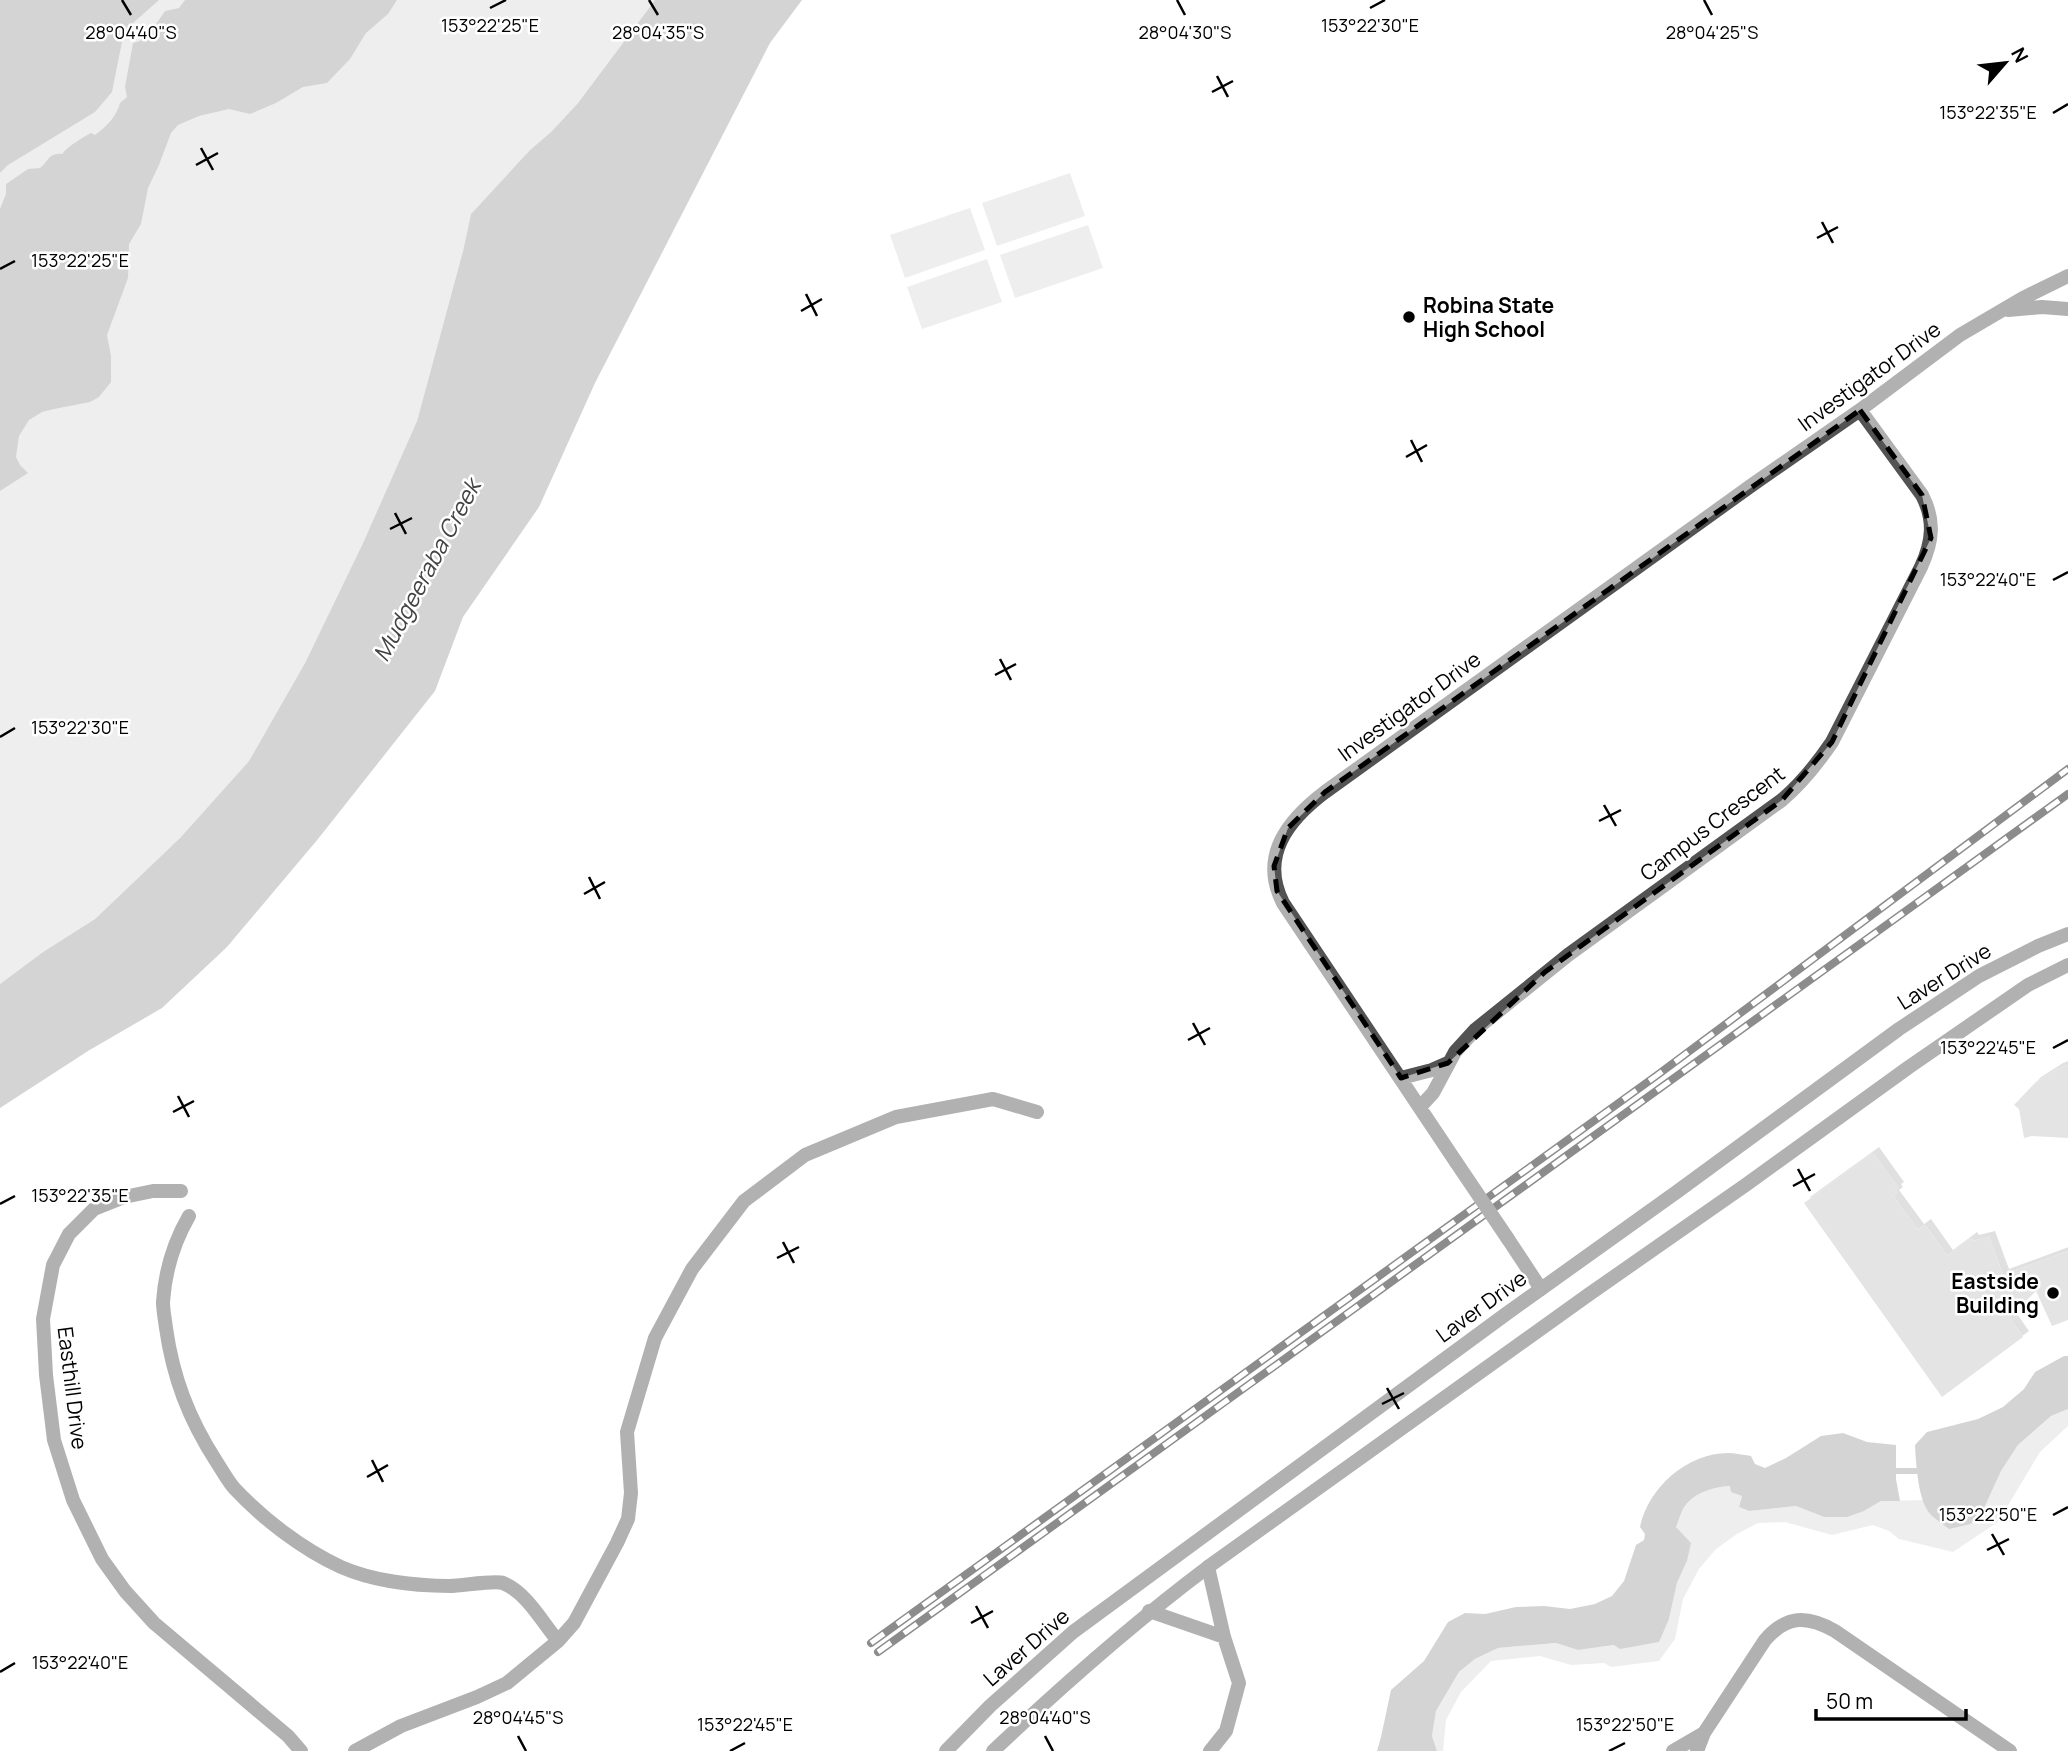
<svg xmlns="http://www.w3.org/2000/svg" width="2068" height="1751" viewBox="0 0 2068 1751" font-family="Manrope,sans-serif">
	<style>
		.green { fill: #dadada }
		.water { fill: #a1a1a1 }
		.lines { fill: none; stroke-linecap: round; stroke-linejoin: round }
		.stream { stroke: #a1a1a1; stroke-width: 6 }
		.building { fill: #c3c3c3; filter: url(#shadow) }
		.minor { stroke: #535353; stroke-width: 14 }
		.tertiary { stroke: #535353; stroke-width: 14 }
		.rail-casing { stroke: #000; stroke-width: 8 }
		.rail { stroke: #fff; stroke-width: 5; stroke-dasharray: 16; stroke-linecap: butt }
		.minor-bridge { stroke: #535353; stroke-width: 14 }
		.marked { fill: none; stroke: #000; stroke-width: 5; stroke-dasharray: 14 9; stroke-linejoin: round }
		.ticks { fill: none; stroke: #000; stroke-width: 2.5 }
		.poi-dot { fill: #000; stroke: #fff; stroke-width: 2.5 }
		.labels { text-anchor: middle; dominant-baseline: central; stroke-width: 5; stroke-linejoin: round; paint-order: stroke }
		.poi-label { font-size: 21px; font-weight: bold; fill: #000; stroke: #fff; text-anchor: start }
		.street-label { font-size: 21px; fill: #000; stroke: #fff }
		.water-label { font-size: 23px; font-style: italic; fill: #424242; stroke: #fff }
		.ticks-label { font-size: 18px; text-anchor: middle; fill: #000; stroke: #fff; stroke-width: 5; stroke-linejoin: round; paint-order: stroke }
	</style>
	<defs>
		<filter id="shadow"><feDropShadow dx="6" dy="-6" stdDeviation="0" flood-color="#0004"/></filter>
	</defs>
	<rect width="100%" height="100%" fill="#fff"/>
	<path class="green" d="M64 0H655L578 103 551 132 530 150 471 214 463 251 417 421 363 543 305 663 249 761 180 838 95 919 43 952 0 984V70Z
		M1070 173 1085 216 997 246 982 203Z
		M970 208 985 250 905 278 890 235Z
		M1088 225 1103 268 1015 298 1000 255Z
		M987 259 1002 302 922 329 907 287Z
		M2068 1409V1426L2040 1452 1998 1522 1953 1552 1899 1539 1889 1531 1873 1525 1832 1535 1785 1522 1758 1523 1737 1534 1716 1549 1699 1569 1683 1599 1675 1639 1659 1661 1611 1667 1604 1663 1571 1665 1540 1656 1491 1661 1461 1692 1446 1720 1443 1751H1437L1432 1736 1436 1711 1459 1672 1475 1659 1498 1648 1556 1643 1578 1650 1614 1645 1669 1619 1677 1583 1687 1561 1676 1527C1679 1521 1681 1512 1685 1506 1695 1492 1715 1487 1731 1486L1742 1496 1739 1507 1749 1511 1796 1506 1824 1517 1864 1511 1881 1501 1924 1500 1929 1513 1949 1528 1971 1524 1985 1506 2001 1471 2018 1445 2051 1416Z"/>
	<path class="water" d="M0 0H159L132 24 123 37 112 92 95 112 8 165 0 173Z
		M185 0H397L388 14 366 33 350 59 327 83 303 87 276 103 250 114 229 109 199 116 178 125 171 133 159 165 148 188 141 224 129 244 128 278 107 335 111 356V382L99 397 90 402 54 409 42 412 29 420 19 436 16 457 20 465 28 473 0 491V209L6 194V184L28 169 40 168C48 162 49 152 62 154 67 147 83 137 91 133L95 135C106 127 117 116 120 103L127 97 125 87 133 43 140 41 151 26 154 27 165 11 179 8Z
		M655 0H802L770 43 595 383 539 507 463 617 435 691 318 839 227 947 162 1008 88 1051 0 1108V984L43 952 95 919 180 838 249 761 305 663 363 543 417 421 463 251 471 214 530 150 551 132 578 103Z
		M2064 1356H2068V1409L2051 1416 2018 1445 2001 1471 1985 1506 1971 1524 1949 1529C1943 1524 1936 1520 1931 1515 1918 1502 1916 1464 1915 1445L1927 1432 1978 1419 2003 1407 2024 1389 2035 1372Z
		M1843 1433 1867 1442 1896 1445V1479L1900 1501H1881L1864 1511 1847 1517H1824L1796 1506 1749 1511 1739 1507 1742 1496 1731 1492 1730 1486C1715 1487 1695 1492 1685 1506 1681 1511 1679 1521 1676 1527L1691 1543 1687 1561 1677 1583 1669 1619 1659 1642 1620 1649 1614 1645 1578 1650 1556 1643 1498 1648 1475 1659 1459 1672 1436 1711 1432 1736 1437 1751H1377L1381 1737 1391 1690 1424 1661 1448 1622 1465 1613 1485 1614 1516 1607 1544 1606 1570 1609 1595 1604 1612 1596 1624 1581 1636 1545 1644 1540 1645 1534 1640 1527C1648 1488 1687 1453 1728 1453 1735 1453 1743 1455 1751 1456L1755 1464 1765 1468 1786 1458 1821 1436Z"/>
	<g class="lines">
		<path class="stream" d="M1896 1471H1916"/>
	</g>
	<path class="building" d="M2068 1065V1138L2032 1136 2024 1138 2019 1109 2014 1105 2035 1083 2057 1069Z
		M1873 1153 1898 1188 1895 1190 1897 1193 1893 1196 1918 1230 1925 1225 1947 1256 1971 1238 1973 1241 1989 1237 2003 1275 2068 1251V1320L2052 1326 2036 1291 2009 1317 2023 1337 1942 1397 1804 1203Z"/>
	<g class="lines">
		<path class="minor" d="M2008 310 2042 307 2068 309
			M1401 1078 1432 1070 1448 1063
			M1420 1107 1433 1093 1455 1052 1475 1030 1568 955 1782 800C1802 783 1817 764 1832 742L1921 567C1933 541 1935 520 1922 495L1860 410
			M1456 1162 1283 903C1259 856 1288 820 1325 792L1752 485 1860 410 1960 335 2023 298 2068 276
			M181 1191H153L124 1197 94 1209 69 1234 53 1265 43 1319 46 1375 54 1440 73 1500 102 1559 125 1591 154 1623 288 1736 301 1751
			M189 1216C174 1242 165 1271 163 1302 163 1310 165 1320 166 1328 173 1378 189 1419 216 1461 222 1470 227 1480 234 1488 263 1519 302 1549 341 1567 373 1581 415 1586 450 1586 462 1586 494 1580 503 1583 527 1593 542 1622 558 1641L507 1683 477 1697 401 1726 355 1751
			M1508 1239 1541 1289
			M1208 1567 1224 1637 1239 1683 1226 1731 1210 1751
			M1149 1611 1224 1637
			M558 1641 574 1623 617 1543 628 1519 631 1493 627 1432 655 1338 692 1269 744 1201 805 1155 896 1117 993 1099 1037 1112
			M1704 1733 1765 1640C1787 1615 1807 1615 1835 1631L2010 1751
			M1673 1751 1704 1733 1697 1751"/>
		<path class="tertiary" d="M946 1751 990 1706 1073 1632 1506 1314 1678 1191 1899 1029 1979 976 2038 946 2068 934
			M993 1751C1062 1686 1132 1624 1208 1567L1588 1295 1747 1184 1909 1067 2028 985 2068 965"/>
		<defs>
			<path id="rail" d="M871 1643 1656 1076 2068 769
				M878 1652 2068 794"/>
		</defs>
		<use href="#rail" class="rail-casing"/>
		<use href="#rail" class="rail"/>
		<path class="minor-bridge" d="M1456 1162 1508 1239"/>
	</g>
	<path d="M0 0H2068V1751H0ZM1860 410 1922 495 1931 538 1832 742 1782 800 1545 972 1448 1063 1401 1078 1277 891 1274 866 1288 828 1325 792Z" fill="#fff" fill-opacity=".55" fill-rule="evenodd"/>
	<path class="marked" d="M1860 410 1922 495 1931 538 1832 742 1782 800 1545 972 1448 1063 1401 1078 1277 891 1274 866 1288 828 1325 792Z"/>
	<path class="ticks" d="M122 0 131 15M649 0 658 15M1177 0 1185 15M1704 0 1712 15M490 8 506 0M1370 8 1385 0M1217 76 1228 97M1212 92 1233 81M2053 113 2068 104M201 148 213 170M196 165 218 153M1822 222 1833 243M1817 238 1838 227M0 269 15 261M806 294 817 316M801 311 822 299M1411 440 1422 462M1406 457 1427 445M395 513 406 534M390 529 412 518M2053 580 2068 572M1000 659 1011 680M995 675 1016 664M0 737 15 728M1604 805 1616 826M1599 821 1621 810M589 877 600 899M584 894 605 882M1193 1023 1205 1045M1188 1040 1210 1028M2053 1048 2068 1040M178 1096 189 1117M173 1112 194 1101M1798 1169 1810 1191M1793 1186 1815 1174M0 1204 15 1196M783 1242 794 1263M777 1258 799 1247M1387 1388 1399 1409M1382 1404 1404 1393M372 1460 383 1482M367 1477 388 1465M2053 1515 2068 1507M1992 1534 2004 1555M1987 1550 2009 1539M976 1606 988 1628M971 1623 993 1611M0 1672 15 1663M518 1736 526 1751M1045 1736 1053 1751M730 1751 745 1743M1609 1751 1625 1743"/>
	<g class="poi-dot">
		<circle cx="1409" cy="317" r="7"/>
		<circle cx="2053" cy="1293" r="7"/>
	</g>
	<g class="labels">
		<g class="poi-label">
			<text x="1423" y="305">Robina State<tspan x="1423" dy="24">High School</tspan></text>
			<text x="2039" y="1281" text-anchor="end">Eastside<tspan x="2039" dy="24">Building</tspan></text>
		</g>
		<g class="street-label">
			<text transform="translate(1869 376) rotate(-36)">Investigator Drive</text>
			<text transform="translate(1409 706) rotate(-36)">Investigator Drive</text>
			<text transform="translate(1712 823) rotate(-37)">Campus Crescent</text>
			<text transform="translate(1944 976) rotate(-32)">Laver Drive</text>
			<text transform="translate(1481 1306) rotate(-36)">Laver Drive</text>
			<text transform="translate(73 1388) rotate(83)">Easthill Drive</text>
			<text transform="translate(1026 1647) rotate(-41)">Laver Drive</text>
		</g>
		<g class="water-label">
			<text transform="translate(426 570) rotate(-62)">Mudgeeraba Creek</text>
		</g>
	</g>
	<g class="ticks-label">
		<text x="490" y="32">153°22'25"E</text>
		<text x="1370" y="32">153°22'30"E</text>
		<text x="131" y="39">28°04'40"S</text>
		<text x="658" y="39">28°04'35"S</text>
		<text x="1185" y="39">28°04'30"S</text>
		<text x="1712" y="39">28°04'25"S</text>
		<text x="1988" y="119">153°22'35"E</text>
		<text x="80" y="267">153°22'25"E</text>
		<text x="1988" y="586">153°22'40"E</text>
		<text x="80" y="734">153°22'30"E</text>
		<text x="1988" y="1054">153°22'45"E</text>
		<text x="80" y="1202">153°22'35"E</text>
		<text x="1988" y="1521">153°22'50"E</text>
		<text x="80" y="1669">153°22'40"E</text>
		<text x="518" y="1724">28°04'45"S</text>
		<text x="1045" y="1724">28°04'40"S</text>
		<text x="745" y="1731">153°22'45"E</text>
		<text x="1625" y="1731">153°22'50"E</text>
	</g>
	<g transform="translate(2005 63) rotate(62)" stroke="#ffffff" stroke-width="5" paint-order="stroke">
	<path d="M0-5L12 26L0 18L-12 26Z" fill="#000000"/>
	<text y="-10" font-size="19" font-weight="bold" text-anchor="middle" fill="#000000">N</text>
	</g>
	<path d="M1816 1709v10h150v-10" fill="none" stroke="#000000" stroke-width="3.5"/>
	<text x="1826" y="1709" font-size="21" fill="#000000" stroke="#ffffff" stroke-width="5" paint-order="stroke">50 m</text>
</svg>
